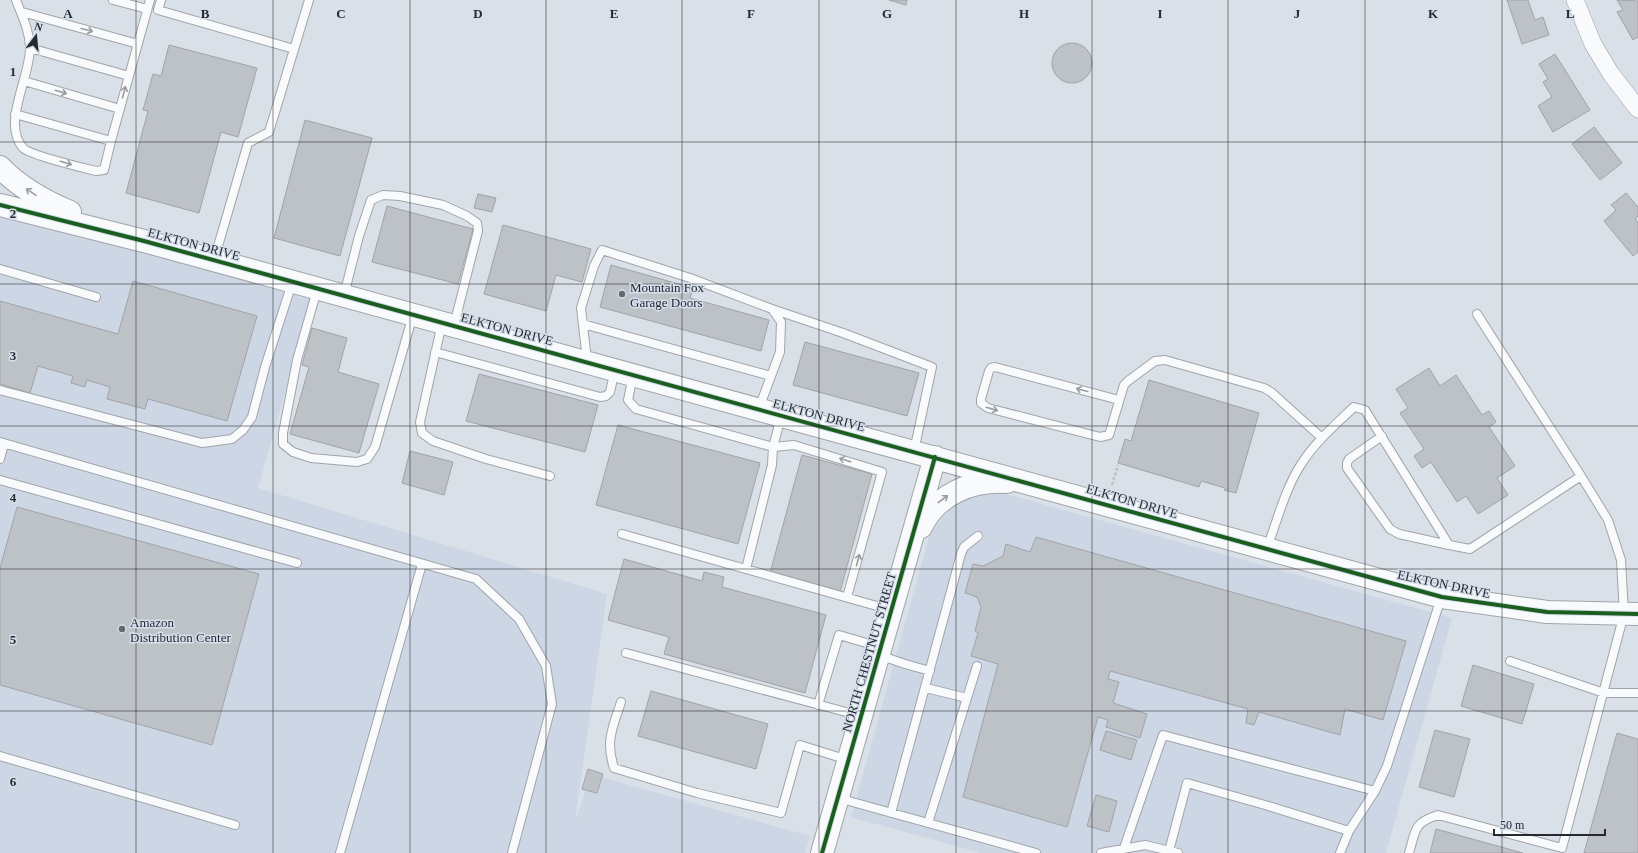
<svg xmlns="http://www.w3.org/2000/svg" width="1638" height="853" viewBox="0 0 1638 853" font-family="'Times New Roman',serif">
	<style>
		.built { fill: #cdd6e4 }
		.building { fill: #bdc2c7; stroke: #a0a4a9 }
		.lines { fill: none; stroke-linecap: round; stroke-linejoin: round }
		.lane-casing { stroke: #a0a5aa; stroke-width: 10 }
		.street-casing { stroke: #a0a5aa; stroke-width: 18 }
		.secondary-casing { stroke: #a0a5aa; stroke-width: 24 }
		.path { stroke: #bdbfc2; stroke-width: 2.5; stroke-dasharray: 3 2; stroke-linecap: butt }
		.lane { stroke: #f9fafb; stroke-width: 8 }
		.street { stroke: #f9fafb; stroke-width: 17 }
		.secondary { stroke: #f9fafb; stroke-width: 22 }
		.cycleway-casing { stroke: #d5dfec; stroke-width: 6 }
		.cycleway { stroke: #1b5e20; stroke-width: 4 }
		.oneway { stroke: #9a9c9f }
		.grid { fill: none; stroke: #26292e; stroke-width: 1; stroke-opacity: 0.55 }
		.poi-dot { fill: #65696f; stroke: #d5dfec; stroke-width: 1.5 }
		.labels { text-anchor: middle; dominant-baseline: central; stroke-width: 3; stroke-linejoin: round; paint-order: stroke }
		.street-label { font-size: 13px; fill: #26292e; stroke: #d5dfec }
		.poi-label { font-size: 13px; fill: #26292e; stroke: #d5dfec; text-anchor: start }
		.grid-label { font-size: 13px; text-anchor: middle; font-weight: bold; fill: #26292e; stroke: #d5dfec; stroke-width: 3; stroke-linejoin: round; paint-order: stroke }
	</style>
	<rect width="100%" height="100%" fill="#dae0e7"/>
	<path class="built" d="M0 211 311 300 258 488 607 594 575 822 591 774 810 836 805 853H0Z
		M995 491 1452 618 1386 853H981L851 817 930 534 955 504 976 494Z"/>
	<path class="building" d="M889 0H907L906 5Z
		M1507 0H1528L1535 20 1543 17 1549 35 1522 44Z
		M1617 0 1638 1V37L1633 40 1617 12 1623 10Z
		M1052 63a20 20 0 1 1 40 0a20 20 0 1 1-40 0Z
		M169 45 257 68 238 137 221 132 199 213 126 193 148 111 143 110 153 74 161 76Z
		M1555 54 1590 110 1553 132 1538 106 1552 97 1543 82 1548 79 1539 64Z
		M305 120 372 138 340 256 274 238Z
		M1594 127 1622 163 1600 180 1572 144Z
		M1626 193 1638 207V216L1635 219 1638 222V252L1633 256 1604 221 1616 210 1611 205Z
		M478 194 496 198 492 212 474 208Z
		M387 206 473 229 458 284 372 262Z
		M503 225 591 249 582 282 556 275 546 311 484 294Z
		M611 265 693 288 690 298 769 320 761 351 600 307Z
		M133 281 257 316 227 421 148 399 145 409 107 399 110 387 87 380 85 387 71 383 73 376 38 366 30 393 0 384V301L118 334Z
		M312 328 347 338 338 372 379 384 359 453 290 434 309 367 302 365Z
		M805 342 919 373 907 416 793 385Z
		M1429 368 1440 386 1456 375 1482 415 1489 411 1496 422 1489 427 1515 466 1497 478 1508 495 1478 514 1466 496 1457 502 1431 462 1422 468 1414 456 1424 449 1400 413 1408 408 1396 389Z
		M479 374 598 405 585 452 466 421Z
		M1149 380 1259 413 1236 493 1224 490 1225 488 1201 481 1199 487 1118 463 1125 439 1131 441Z
		M618 425 760 463 738 544 596 505Z
		M410 451 453 462 444 495 402 483Z
		M802 455 872 474 840 592 770 573Z
		M17 507 259 574 212 745 0 685V568Z
		M1036 537 1406 641 1383 720 1345 709 1340 735 1259 712 1254 725 1246 723 1248 709 1110 671 1108 679 1119 682 1113 703 1147 714 1140 738 1106 727 1108 720 1098 717 1067 827 963 797 998 664 971 656 978 633 975 631 981 607 977 597 965 593 973 564 983 566 1003 556 1006 544 1030 552Z
		M624 559 702 581 704 572 724 577 722 587 826 615 805 693 664 654 669 637 608 620Z
		M1473 665 1534 684 1522 724 1461 706Z
		M651 691 768 724 756 769 638 736Z
		M1435 730 1470 739 1454 797 1419 787Z
		M1106 731 1137 740 1131 760 1100 750Z
		M1617 733 1638 739V853H1584Z
		M588 769 603 774 597 793 582 789Z
		M1096 795 1117 801 1109 832 1087 826Z
		M1436 829 1523 853H1430Z"/>
	<g class="lines">
		<defs>
			<path id="lane" d="M16 0C22 16 29 29 30 47 31 76 1 123 23 148 30 155 83 168 96 171L104 170 111 141 150 0
				M113 0 147 9
				M161 0 158 10 294 49
				M22 12 138 44
				M30 48 129 76
				M24 81 120 109
				M15 114 111 141
				M214 260 248 143 269 132 309 0
				M0 269 96 297
				M317 290 297 360 283 433V444L293 452 311 458 357 462 367 459 375 447 413 315
				M344 295 359 236 371 200 383 195 400 196 443 205 467 216 477 223 478 231 454 325
				M772 309 843 333 932 367 914 451
				M442 323 420 422 422 433 433 441 486 459 550 476
				M583 324 771 376
				M435 352 600 397 606 396 610 392 615 370
				M587 360 581 308 594 266 602 250 690 278 772 309 781 322 780 352 759 408
				M633 375 628 400 636 409 773 447 781 417
				M0 390 202 443 232 439 243 430 252 417 265 367 292 283
				M1119 400 995 367 991 368 989 371 981 399V403L988 408 1100 437 1109 435 1124 385 1128 381 1155 361 1165 360 1264 388 1271 392 1322 438
				M1382 436 1349 459 1347 463V468L1390 529 1399 534 1449 545
				M0 442 476 579 519 619 546 666 552 704 512 853
				M0 459 4 444
				M0 480 297 563
				M622 534 891 610
				M1267 548C1277 521 1285 490 1300 466 1314 443 1335 425 1354 407L1365 410 1449 545 1470 549 1581 476 1477 314
				M746 569 772 465 773 447 794 445 882 472 847 597
				M626 653 861 716
				M879 655 905 664 930 671
				M1510 661 1604 693H1638
				M926 688 967 698 928 823 1036 853
				M967 698 977 666
				M621 702C613 727 605 741 614 768L697 793 781 813 800 745 848 760
				M818 705 839 635 880 647
				M0 756 235 825
				M838 798 928 823
				M891 813 961 554 964 547 978 536
				M1124 848 1163 735 1375 791
				M1169 851 1187 783 1265 805 1349 831
				M340 853 422 564
				M1101 853 1145 845 1178 853
				M1340 853 1349 831 1375 791 1387 766 1441 598
				M1409 853C1416 830 1413 823 1438 815L1562 848 1624 614 1621 560 1608 520 1581 476"/>
			<path id="street" d="M1575 0 1593 44 1611 74 1638 109"/>
			<path id="secondary" d="M0 167C19 187 44 201 70 212
				M0 205 144 241 1442 597 1547 612 1638 614
				M921 527C937 494 971 480 1007 482
				M822 853 935 457"/>
		</defs>
		<use href="#lane" class="lane-casing"/>
		<use href="#street" class="street-casing"/>
		<use href="#secondary" class="secondary-casing"/>
		<path class="path" d="M1112 485 1118 465"/>
		<use href="#lane" class="lane"/>
		<use href="#street" class="street"/>
		<use href="#secondary" class="secondary"/>
		<defs>
			<path id="cycleway" d="M0 205 144 241 1442 597 1547 612 1638 614
				M822 853 935 457"/>
		</defs>
		<use href="#cycleway" class="cycleway-casing"/>
		<use href="#cycleway" class="cycleway"/>
	</g>
	<defs><path id="oneway-shaft" d="M-6 0H5M1.5-3L5.5 0L1.5 3" fill="none" stroke-width="1.6" stroke-linecap="round" stroke-linejoin="round"/></defs>
	<g class="oneway">
		<use href="#oneway-shaft" transform="translate(87 30) rotate(15)"/>
		<use href="#oneway-shaft" transform="translate(61 92) rotate(16)"/>
		<use href="#oneway-shaft" transform="translate(124 92) rotate(-75)"/>
		<use href="#oneway-shaft" transform="translate(66 163) rotate(16)"/>
		<use href="#oneway-shaft" transform="translate(31 192) rotate(-146)"/>
		<use href="#oneway-shaft" transform="translate(1082 390) rotate(-165)"/>
		<use href="#oneway-shaft" transform="translate(992 409) rotate(16)"/>
		<use href="#oneway-shaft" transform="translate(845 460) rotate(-163)"/>
		<use href="#oneway-shaft" transform="translate(943 499) rotate(-37)"/>
		<use href="#oneway-shaft" transform="translate(858 560) rotate(-75)"/>
	</g>
	<path class="grid" d="M136 0V853M273 0V853M410 0V853M546 0V853M682 0V853M819 0V853M956 0V853M1092 0V853M1228 0V853M1365 0V853M1502 0V853M0 142H1638M0 284H1638M0 426H1638M0 569H1638M0 711H1638"/>
	<g class="poi-dot">
		<circle cx="622" cy="294" r="4"/>
		<circle cx="122" cy="629" r="4"/>
	</g>
	<g class="labels">
		<g class="street-label">
			<text transform="translate(194 244) rotate(15)">ELKTON DRIVE</text>
			<text transform="translate(507 329) rotate(15)">ELKTON DRIVE</text>
			<text transform="translate(819 415) rotate(15)">ELKTON DRIVE</text>
			<text transform="translate(1132 501) rotate(16)">ELKTON DRIVE</text>
			<text transform="translate(1444 584) rotate(12)">ELKTON DRIVE</text>
			<text transform="translate(869 652) rotate(-74)">NORTH CHESTNUT STREET</text>
		</g>
		<g class="poi-label">
			<text x="630" y="287">Mountain Fox<tspan x="630" dy="15">Garage Doors</tspan></text>
			<text x="130" y="622">Amazon<tspan x="130" dy="15">Distribution Center</tspan></text>
		</g>
	</g>
	<g class="grid-label">
		<text x="68" y="18">A</text>
		<text x="205" y="18">B</text>
		<text x="341" y="18">C</text>
		<text x="478" y="18">D</text>
		<text x="614" y="18">E</text>
		<text x="751" y="18">F</text>
		<text x="887" y="18">G</text>
		<text x="1024" y="18">H</text>
		<text x="1160" y="18">I</text>
		<text x="1297" y="18">J</text>
		<text x="1433" y="18">K</text>
		<text x="1570" y="18">L</text>
		<text x="13" y="76">1</text>
		<text x="13" y="218">2</text>
		<text x="13" y="360">3</text>
		<text x="13" y="502">4</text>
		<text x="13" y="644">5</text>
		<text x="13" y="786">6</text>
	</g>
	<g transform="translate(36 36) rotate(16)" stroke="#d5dfec" stroke-width="3" paint-order="stroke">
	<path d="M0-3L7 15L0 10L-7 15Z" fill="#26292e"/>
	<text y="-6" font-size="11" font-weight="bold" text-anchor="middle" fill="#26292e">N</text>
	</g>
	<path d="M1494 829v6h111v-6" fill="none" stroke="#26292e" stroke-width="2"/>
	<text x="1500" y="829" font-size="12" fill="#26292e" stroke="#d5dfec" stroke-width="3" paint-order="stroke">50 m</text>
</svg>
